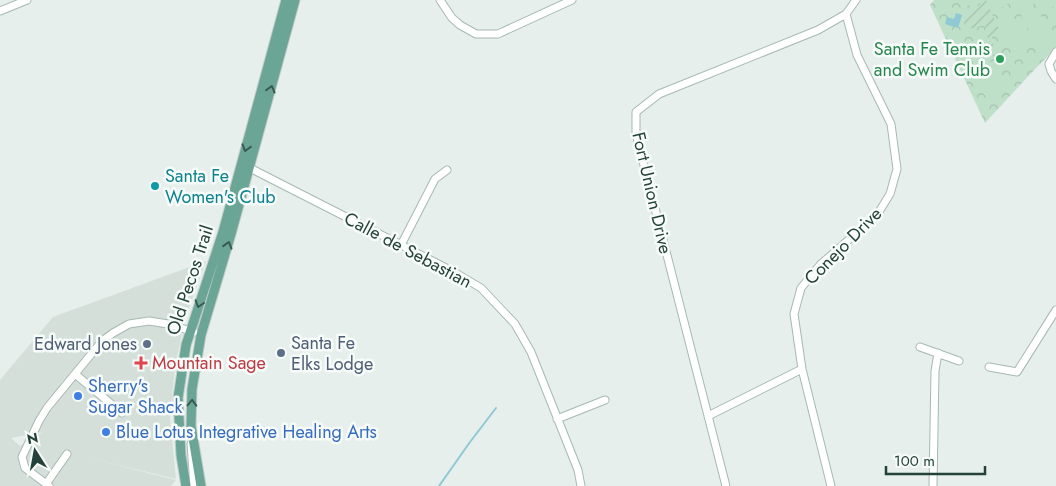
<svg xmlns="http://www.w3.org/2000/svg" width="1056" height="486" viewBox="0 0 1056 486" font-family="Jost,sans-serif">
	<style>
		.built { fill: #d4dfda; fill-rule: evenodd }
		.forest { fill: url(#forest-crowns) }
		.garden { fill: url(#garden-furrows) }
		.pitch { fill: #bfe0c8 }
		.water { fill: #8ec9d4 }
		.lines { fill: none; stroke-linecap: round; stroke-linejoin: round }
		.stream { stroke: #8ec9d4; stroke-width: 2 }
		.minor-casing { stroke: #a8b8b2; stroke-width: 9 }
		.major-casing { stroke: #c2cac8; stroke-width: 11 }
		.minor { stroke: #fff; stroke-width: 7 }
		.major { stroke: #6aa596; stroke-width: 9 }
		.oneway { stroke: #365b51 }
		.leisure-dot { fill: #2e9e5b; stroke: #f7fbf9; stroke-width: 2 }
		.culture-dot { fill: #0f9aa8; stroke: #f7fbf9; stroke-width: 2 }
		.service-dot { fill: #5c6f8a; stroke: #f7fbf9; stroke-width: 2 }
		.health-dot { fill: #e0444e; stroke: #f7fbf9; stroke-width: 2 }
		.shop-dot { fill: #3f7fe0; stroke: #f7fbf9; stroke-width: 2 }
		.labels { text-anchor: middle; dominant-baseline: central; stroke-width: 5; stroke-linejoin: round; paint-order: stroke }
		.leisure-label { font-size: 18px; fill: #27864d; stroke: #f7fbf9; text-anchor: end }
		.culture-label { font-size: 18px; fill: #0d838f; stroke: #f7fbf9; text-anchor: start }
		.street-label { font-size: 18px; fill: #24423a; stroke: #f7fbf9 }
		.service-label { font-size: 18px; fill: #4e5e75; stroke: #f7fbf9; text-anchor: start }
		.health-label { font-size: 18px; fill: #be3a42; stroke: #f7fbf9; text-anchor: start }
		.shop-label { font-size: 18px; fill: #366cbe; stroke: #f7fbf9; text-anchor: start }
	</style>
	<defs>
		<pattern id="forest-crowns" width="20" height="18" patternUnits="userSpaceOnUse" patternTransform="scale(1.25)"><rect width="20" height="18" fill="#bfe0c8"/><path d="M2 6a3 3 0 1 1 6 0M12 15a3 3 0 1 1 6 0" fill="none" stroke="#a4c1ad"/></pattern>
		<pattern id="garden-furrows" width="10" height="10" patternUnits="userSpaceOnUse" patternTransform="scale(1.25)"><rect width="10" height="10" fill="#bfe0c8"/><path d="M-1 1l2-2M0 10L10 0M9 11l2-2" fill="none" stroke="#a4c1ad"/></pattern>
	</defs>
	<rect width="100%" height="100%" fill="#e6efeb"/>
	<path class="built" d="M206 261 186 316 175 366 170 419 176 479 85 457 176 480 171 486H0V380L53 317ZM42 432 44 433 42 432 20 446 11 438Z"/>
	<path class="forest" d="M934 0H1056V48L1035 69 985 123 930 5Z"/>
	<path class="garden" d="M979 0H986L1001 34 992 36 995 56 980 59 979 48 989 45 985 25 964 30V15L968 10 967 4 968 3 971 9 981 4Z"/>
	<path class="pitch" d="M986 0H1006L1008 4 992 12Z
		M1012 0H1032L1034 4 1018 13Z
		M1037 0H1056V5L1044 12Z
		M1037 8 1053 40 1038 48 1021 16Z
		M1011 12 1027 44 1012 52 996 20Z
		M996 61 1000 94 984 95 980 63Z"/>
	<path class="water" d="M956 13 962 15 958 28 945 24 947 17 954 19Z"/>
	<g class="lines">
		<path class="stream" d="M439 486 470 442 496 408"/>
		<defs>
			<path id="minor" d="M440 0 452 18 460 25 476 34H498L572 0
				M0 11 27 0
				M1056 52 1049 64 1051 71 1056 79
				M246 166 454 272 481 288 515 324 531 352 578 470 581 486
				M401 245 435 179 447 170
				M920 347 959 361
				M989 367 1017 372 1056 310
				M75 374 122 413
				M708 416 802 369
				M557 419 605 400
				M191 444 194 486
				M46 484 67 454
				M49 486 25 468 22 457 39 421 47 408 102 341 113 333 129 324 149 321 168 324 194 332
				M726 486 636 134V112L659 94 818 30 846 14 856 0
				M831 486 802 369 794 314 801 288 820 265 877 215 890 194 897 169 891 124 857 55 846 14
				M933 486 935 371 938 353"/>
			<path id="major" d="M186 486 181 455 178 398 186 345 223 232 286 0
				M201 486 191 426 192 389 201 335 231 234 295 0"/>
		</defs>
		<use href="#minor" class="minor-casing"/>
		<use href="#major" class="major-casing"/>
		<use href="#minor" class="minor"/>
		<use href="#major" class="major"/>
	</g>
	<defs><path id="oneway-chevron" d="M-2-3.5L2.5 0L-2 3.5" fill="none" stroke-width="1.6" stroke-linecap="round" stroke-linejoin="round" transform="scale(1.25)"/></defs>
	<g class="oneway">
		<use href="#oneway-chevron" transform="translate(271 89) rotate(-75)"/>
		<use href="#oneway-chevron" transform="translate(246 148) rotate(106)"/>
		<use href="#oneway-chevron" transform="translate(228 245) rotate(-73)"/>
		<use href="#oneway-chevron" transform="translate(199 304) rotate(108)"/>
		<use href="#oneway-chevron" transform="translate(192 403) rotate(-88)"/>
	</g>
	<circle class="leisure-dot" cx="1000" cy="59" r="5"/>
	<circle class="culture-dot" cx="155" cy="186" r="5"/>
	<g class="service-dot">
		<circle cx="147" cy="344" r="5"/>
		<circle cx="281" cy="353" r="5"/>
	</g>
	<path class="health-dot" d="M138.5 355.5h5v5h5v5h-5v5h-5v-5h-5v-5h5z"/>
	<g class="shop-dot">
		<circle cx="78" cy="396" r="5"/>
		<circle cx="106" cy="432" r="5"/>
	</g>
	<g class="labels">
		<g class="leisure-label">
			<text x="990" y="49">Santa Fe Tennis<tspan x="990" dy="21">and Swim Club</tspan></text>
		</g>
		<g class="culture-label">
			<text x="165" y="176">Santa Fe<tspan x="165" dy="21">Women's Club</tspan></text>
		</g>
		<g class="street-label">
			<text transform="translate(652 193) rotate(77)">Fort Union Drive</text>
			<text transform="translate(843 246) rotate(-45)">Conejo Drive</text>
			<text transform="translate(408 250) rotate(28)">Calle de Sebastian</text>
			<text transform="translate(190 280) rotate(-72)">Old Pecos Trail</text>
		</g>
		<g class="service-label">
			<text x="291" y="343">Santa Fe<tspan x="291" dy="21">Elks Lodge</tspan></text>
			<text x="137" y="344" text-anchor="end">Edward Jones</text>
		</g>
		<g class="health-label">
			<text x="152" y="363">Mountain Sage</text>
		</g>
		<g class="shop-label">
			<text x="88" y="386">Sherry's<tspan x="88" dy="21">Sugar Shack</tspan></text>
			<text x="116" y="432">Blue Lotus Integrative Healing Arts</text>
		</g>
	</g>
	<g transform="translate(35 451) rotate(349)" stroke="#f7fbf9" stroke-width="4" paint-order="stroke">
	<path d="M0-4L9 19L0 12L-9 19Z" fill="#24423a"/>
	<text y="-8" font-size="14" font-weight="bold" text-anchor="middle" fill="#24423a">N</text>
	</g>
	<path d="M886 466v8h99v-8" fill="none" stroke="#24423a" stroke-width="2.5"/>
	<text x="894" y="466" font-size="15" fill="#24423a" stroke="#f7fbf9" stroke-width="4" paint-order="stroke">100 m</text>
</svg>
